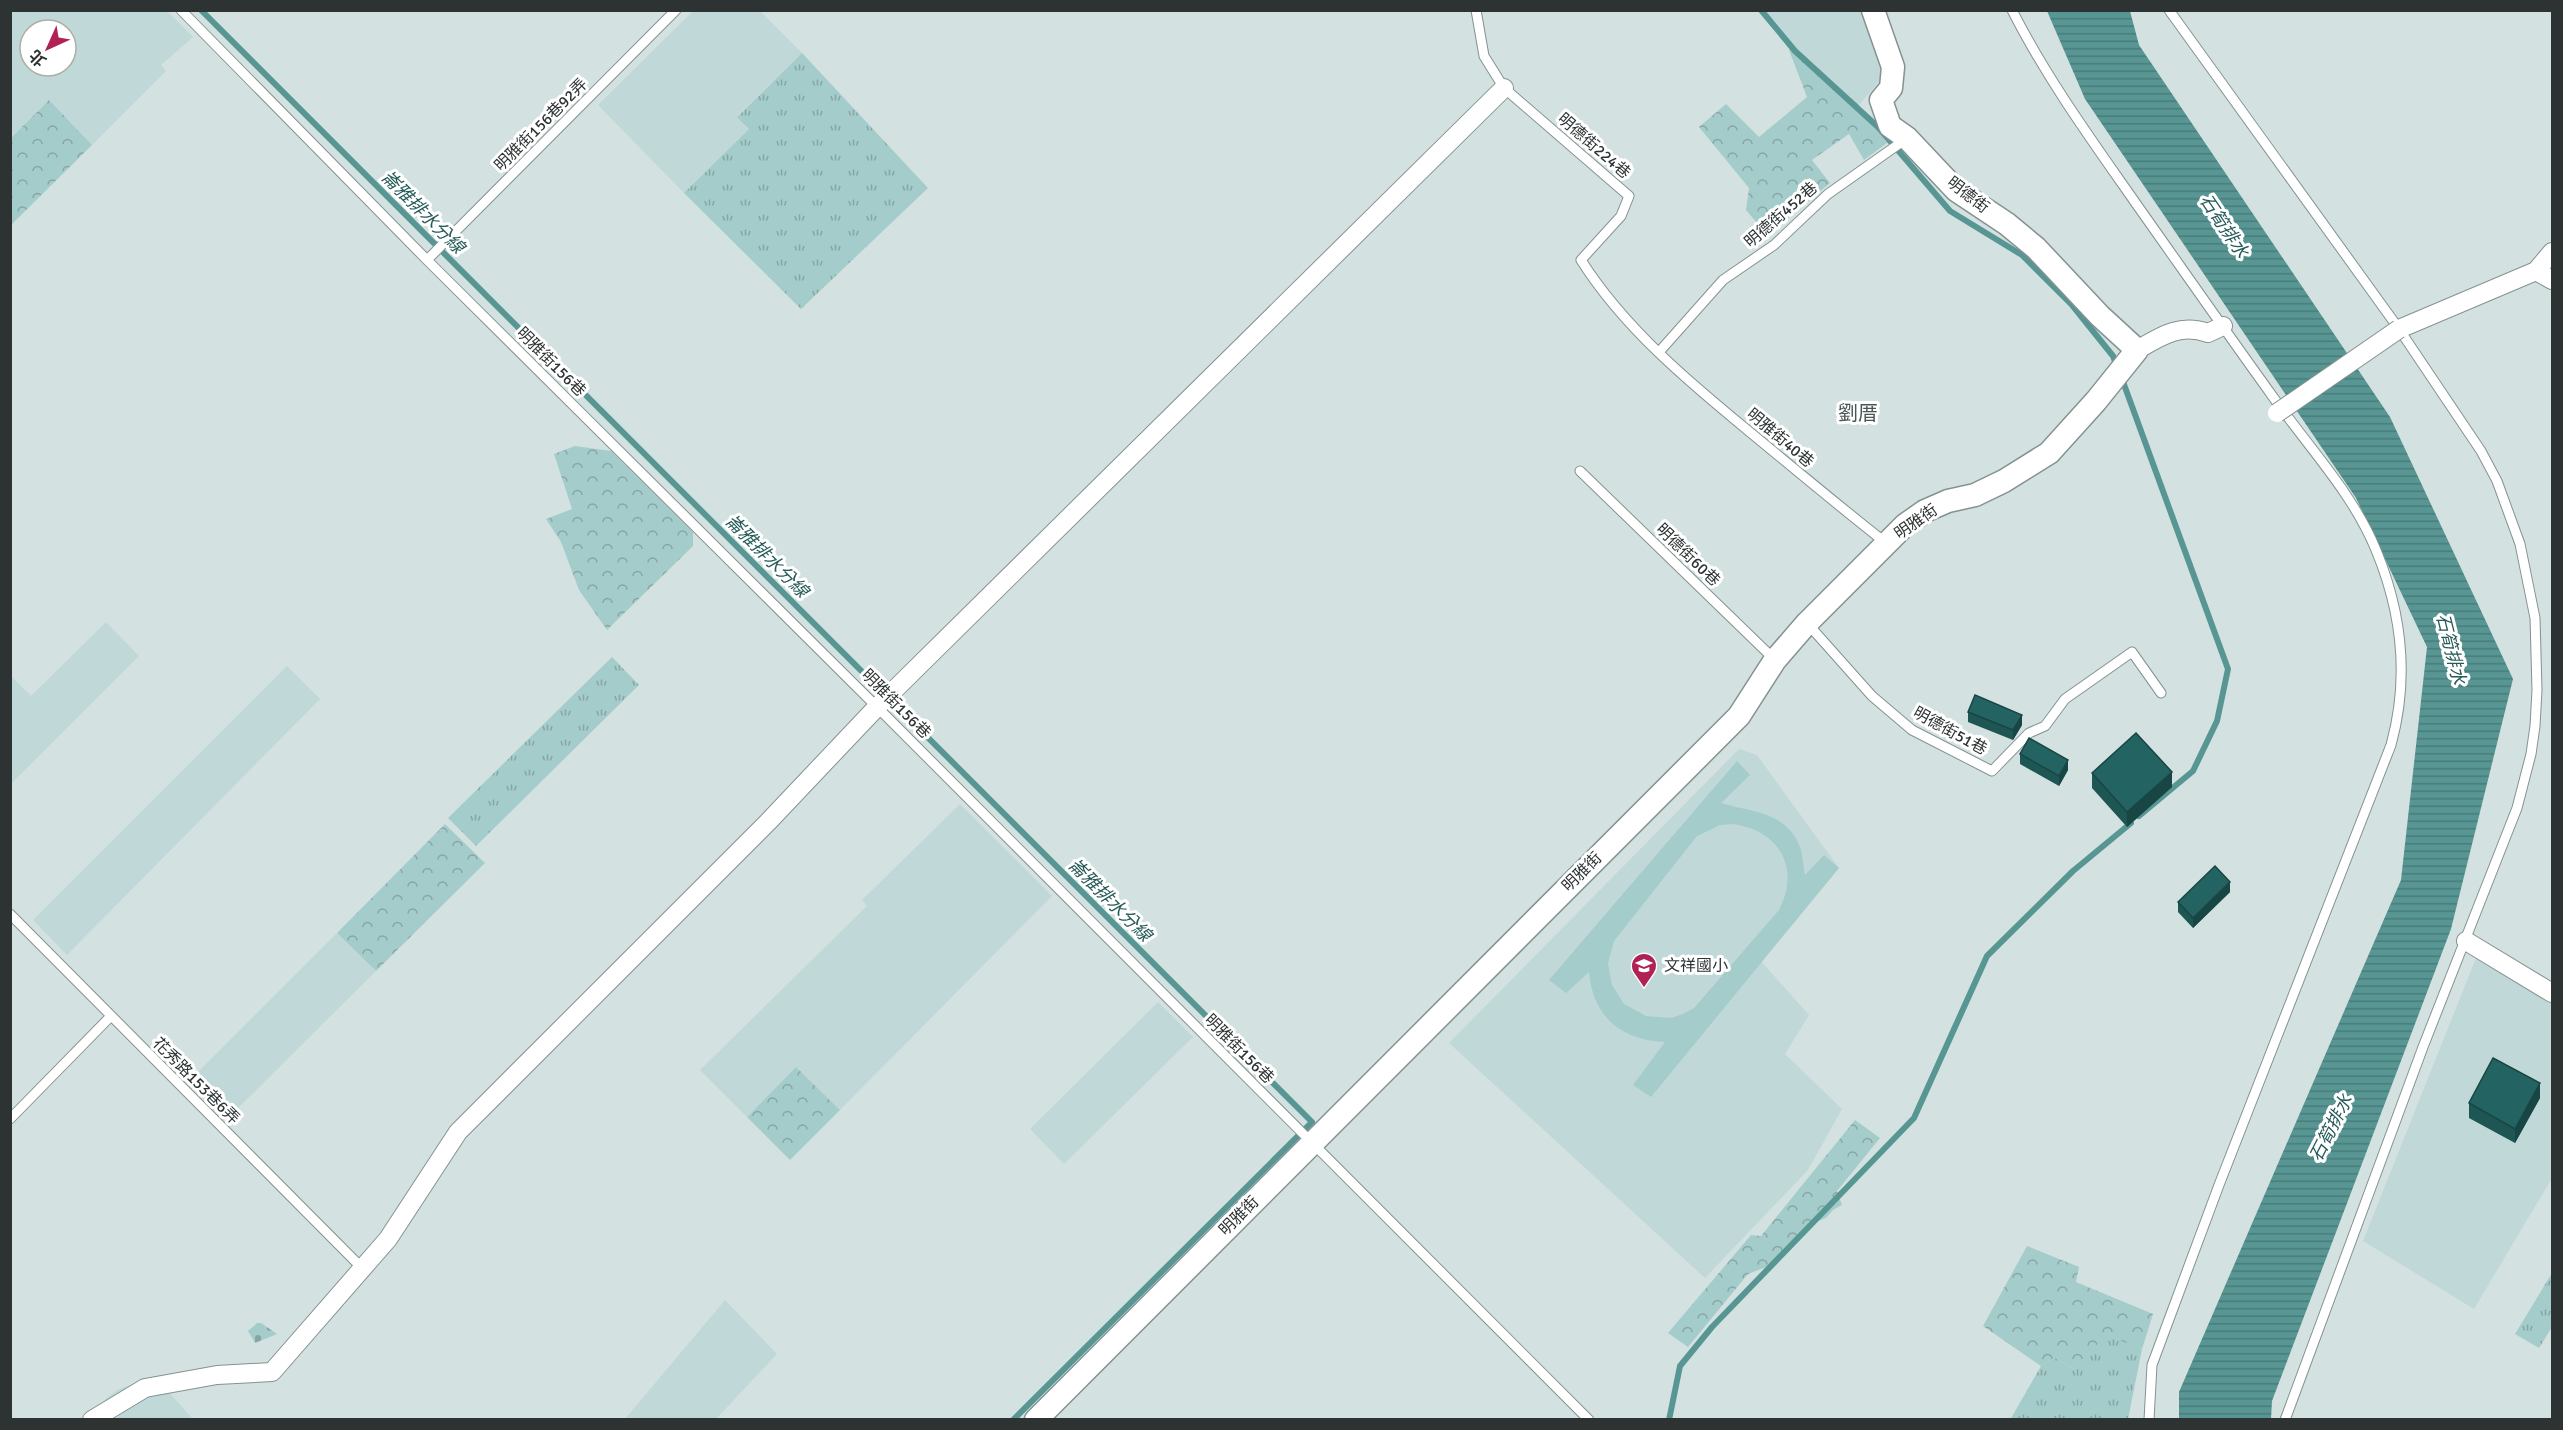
<svg xmlns="http://www.w3.org/2000/svg" width="2563" height="1430" viewBox="0 0 2563 1430" font-family="Signika,'Noto Sans TC',sans-serif">
	<style>
		.built { fill: #c0d8d7; fill-rule: evenodd }
		.grass { fill: url(#grass-tufts) }
		.forest { fill: url(#forest-crowns) }
		.cemetery { fill: url(#cemetery-stones) }
		.pitch { fill: #a4ccca; fill-rule: evenodd }
		.water { fill: url(#water-rules) }
		.lines { fill: none; stroke-linecap: round; stroke-linejoin: round }
		.stream { stroke: #589694; stroke-width: 6 }
		.service-casing { stroke: #849291; stroke-width: 11 }
		.minor-casing { stroke: #849291; stroke-width: 20 }
		.tertiary-casing { stroke: #849291; stroke-width: 25 }
		.service { stroke: #fff; stroke-width: 9 }
		.minor { stroke: #fff; stroke-width: 18 }
		.tertiary { stroke: #fff; stroke-width: 22 }
		.minor-bridge-casing { stroke: #849291; stroke-width: 20; stroke-linecap: butt }
		.minor-bridge { stroke: #fff; stroke-width: 18 }
		.wall { fill: #1e5654 }
		.shaded-wall { fill: #184645 }
		.building { fill: #236462; stroke: #184645; stroke-width: 1.5 }
		.labels { text-anchor: middle; dominant-baseline: central; stroke-width: 6; stroke-linejoin: round; paint-order: stroke }
		.street-label { font-size: 16px; fill: #2d3333; stroke: #fff }
		.poi-label { font-size: 16px; fill: #2d3333; stroke: #fff; text-anchor: start }
		.water-label { font-size: 18px; font-style: italic; fill: #255a59; stroke: #fff }
		.quarter-label { font-size: 20px; fill: #495655; stroke: #fff }
	</style>
	<defs>
		<pattern id="grass-tufts" width="24" height="20" patternUnits="userSpaceOnUse" patternTransform="scale(1.5)"><rect width="24" height="20" fill="#a4ccca"/><path d="M3 7l-1-3M5 7V3M7 7l1-3M15 17l-1-3M17 17v-4M19 17l1-3" fill="none" stroke="#86a6a5"/></pattern>
		<pattern id="forest-crowns" width="20" height="18" patternUnits="userSpaceOnUse" patternTransform="scale(1.5)"><rect width="20" height="18" fill="#a4ccca"/><path d="M2 6a3 3 0 1 1 6 0M12 15a3 3 0 1 1 6 0" fill="none" stroke="#86a6a5"/></pattern>
		<pattern id="cemetery-stones" width="16" height="16" patternUnits="userSpaceOnUse" patternTransform="scale(1.5)"><rect width="16" height="16" fill="#a4ccca"/><path d="M2 7V4a2 2 0 0 1 4 0v3zM10 15v-3a2 2 0 0 1 4 0v3z" fill="#86a6a5"/></pattern>
		<pattern id="water-rules" width="6" height="5" patternUnits="userSpaceOnUse" patternTransform="scale(1.5)"><rect width="6" height="5" fill="#589694"/><path d="M0 2.5h6" fill="none" stroke="#497b79"/></pattern>
	</defs>
	<rect width="100%" height="100%" fill="#d3e2e1"/>
	<path class="built" d="M15 10 167 11 193 37 161 65 166 71 92 145 49 100 11 138 10 15ZM30 30H66V66H30Z
		M693 11H760L802 53 737 116 749 129 684 193 598 105Z
		M1764 11H1867L1891 67 1859 105 1793 46Z
		M106 622 139 656 11 784V676L31 696Z
		M287 666 320 699 67 955 33 920Z
		M1739 749 1757 755 1839 868 1761 961 1809 1015 1785 1054 1842 1109 1808 1170 1705 1278 1449 1043Z
		M960 804 1052 896 840 1110 796 1067 747 1117 700 1070 867 906 862 900Z
		M337 933 376 971 229 1117 191 1079Z
		M2478 953 2552 999V1178L2474 1309 2363 1241Z
		M1158 1002 1193 1037 1064 1164 1030 1129Z
		M725 1300 777 1354 716 1419H625Z
		M159 1381 193 1419H120L103 1401 117 1390 135 1383Z"/>
	<path class="grass" d="M802 53 928 188 801 309 684 193 749 129 737 117Z
		M612 657 639 685 476 846 448 818Z
		M2552 1273V1327L2539 1348 2515 1334Z
		M2106 1334 2142 1349 2128 1419 2010 1420 2041 1366 2055 1358 2074 1369Z"/>
	<path class="forest" d="M1793 46 1859 105 1887 143 1864 160 1849 134 1812 160 1830 183 1767 235 1746 210 1749 188 1699 127 1726 104 1759 137 1807 97 1789 50Z
		M49 100 92 145 11 225V138Z
		M575 446 611 451 693 532V546L607 630 579 590 561 542 546 519 572 509 554 454Z
		M445 824 485 863 376 971 337 933Z
		M796 1067 840 1110 790 1160 747 1117Z
		M1855 1120 1880 1138 1837 1191 1842 1205 1833 1210 1826 1218 1813 1223 1777 1263 1748 1274 1688 1347 1668 1333 1751 1235 1761 1236Z
		M2027 1246 2079 1267 2076 1282 2153 1314 2142 1349 2106 1335 2074 1369 2055 1358 2041 1366 1983 1326Z"/>
	<path class="cemetery" d="M257 1323H261L277 1334 255 1343 248 1331Z"/>
	<path class="pitch" d="M1737 761 1750 775 1721 803C1752 812 1787 812 1800 847 1803 856 1803 866 1805 875L1824 855 1839 868 1651 1097 1633 1085 1665 1042C1621 1040 1593 1017 1589 972L1566 993 1549 980ZM1733 824C1779 830 1801 868 1779 910L1694 1008 1683 1014 1671 1018 1646 1016 1624 1004 1612 985 1608 963 1614 941 1697 836 1720 825Z"/>
	<path class="water" d="M2047 11H2130L2139 45 2390 417 2513 679 2451 929 2272 1401 2271 1419H2179V1392L2401 880 2427 647 2356 498 2085 99Z"/>
	<g class="lines">
		<path class="stream" d="M201 10 1312 1122 1013 1420
			M1761 10 1795 51 1878 127 1950 211 2022 255 2072 305 2113 356 2117 367
			M2122 379 2228 669 2217 721 2193 771 2139 816
			M1669 1420 1680 1366 1712 1327 1914 1118 1987 956 2073 871 2131 823"/>
		<defs>
			<path id="service" d="M181 10 427 260 877 707 1589 1420
				M1476 10 1484 56 1504 88 1629 196 1621 216 1581 260C1624 328 1689 382 1751 433 1796 470 1840 507 1886 543
				M2012 10C2047 79 2093 142 2137 205 2183 270 2229 336 2276 401 2311 450 2353 494 2376 550 2402 613 2409 680 2391 745L2219 1185 2152 1365 2149 1420
				M2169 10 2399 329 2481 451 2497 481 2520 544 2535 618 2537 690 2535 726 2531 754 2517 808 2423 1047 2285 1420
				M427 260 676 10
				M1659 352 1723 280 1774 245 1828 194 1906 139
				M1580 471 1775 660
				M1807 623 1872 696 1912 730 1992 771 2029 733 2045 726 2065 699 2132 652 2161 693
				M10 914 362 1268
				M10 1119 111 1016"/>
			<path id="minor" d="M2536 271 2552 280
				M2399 329 2536 271 2552 252
				M2137 350C2161 336 2180 323 2208 333L2223 326
				M2466 941 2552 993
				M92 1420 145 1388 217 1375 272 1372 388 1239 458 1132 768 822 877 707 1504 88"/>
			<path id="tertiary" d="M1036 1420 1739 716 1775 660 1807 623 1905 525 1925 511 1948 501 1975 495 2004 481 2049 453 2096 401 2137 350 2100 316 2036 248 2007 224 1956 190 1907 138 1890 126 1881 100 1891 88 1893 67 1873 10"/>
		</defs>
		<use href="#service" class="service-casing"/>
		<use href="#minor" class="minor-casing"/>
		<use href="#tertiary" class="tertiary-casing"/>
		<use href="#service" class="service"/>
		<use href="#minor" class="minor"/>
		<use href="#tertiary" class="tertiary"/>
		<defs>
			<path id="minor-bridge" d="M2277 413 2399 329"/>
		</defs>
		<use href="#minor-bridge" class="minor-bridge-casing"/>
		<use href="#minor-bridge" class="minor-bridge"/>
	</g>
	<path class="wall" d="M1968 712 2022 725 2013 740 1968 722Z
		M2020 754 2068 770 2059 786 2020 764Z
		M2092 773 2172 787 2127 827 2092 788Z
		M2230 892 2193 928 2178 912V902Z
		M2540 1098 2515 1143 2469 1118V1103Z"/>
	<path class="shaded-wall" d="M2022 715V725L2013 740V730Z
		M2068 760V770L2059 786V776Z
		M2172 772V787L2127 827V812Z
		M2230 882V892L2193 928V918Z
		M2540 1083V1098L2515 1143V1129Z"/>
	<path class="building" d="M1975 695 2022 715 2013 730 1968 712Z
		M2136 733 2172 772 2127 812 2092 773Z
		M2029 738 2068 760 2059 776 2020 754Z
		M2215 866 2230 882 2193 918 2178 902Z
		M2493 1058 2540 1083 2515 1129 2469 1103Z"/>
	<defs>
		<symbol id="school-pin" viewBox="-11 -11 22 30"><path d="M0 17L-7.5 6A9.5 9.5 0 1 1 7.5 6Z" fill="#b02156" stroke="#fff"/><path d="M0-5L7-2L0 1L-7-2ZM-4 1L0 2.5L4 1V4Q0 6-4 4Z" fill="#fff"/></symbol>
	</defs>
	<g fill-rule="evenodd">
		<use href="#school-pin" x="1629" y="951" width="30" height="40"/>
	</g>
	<g class="labels">
		<g class="street-label">
			<text transform="translate(541 125) rotate(-45)">明雅街156巷92弄</text>
			<text transform="translate(1594 146) rotate(41)">明德街224巷</text>
			<text transform="translate(1968 195) rotate(38)">明德街</text>
			<text transform="translate(1781 215) rotate(-41)">明德街452巷</text>
			<text transform="translate(551 362) rotate(45)">明雅街156巷</text>
			<text transform="translate(1780 438) rotate(40)">明雅街40巷</text>
			<text transform="translate(1916 522) rotate(-35)">明雅街</text>
			<text transform="translate(1688 555) rotate(44)">明德街60巷</text>
			<text transform="translate(896 704) rotate(45)">明雅街156巷</text>
			<text transform="translate(1950 731) rotate(29)">明德街51巷</text>
			<text transform="translate(1582 872) rotate(-45)">明雅街</text>
			<text transform="translate(1239 1049) rotate(45)">明雅街156巷</text>
			<text transform="translate(196 1081) rotate(45)">花秀路153巷6弄</text>
			<text transform="translate(1239 1216) rotate(-45)">明雅街</text>
		</g>
		<g class="poi-label">
			<text x="1664" y="966">文祥國小</text>
		</g>
		<g class="water-label">
			<text transform="translate(423 212) rotate(45)">崙雅排水分線</text>
			<text transform="translate(2224 226) rotate(56)">石筍排水</text>
			<text transform="translate(767 556) rotate(45)">崙雅排水分線</text>
			<text transform="translate(2451 649) rotate(76)">石筍排水</text>
			<text transform="translate(1110 900) rotate(45)">崙雅排水分線</text>
			<text transform="translate(2331 1128) rotate(-63)">石筍排水</text>
		</g>
		<g class="quarter-label">
			<text x="1858" y="413">劉厝</text>
		</g>
	</g>
	<rect width="2563" height="1430" fill="none" stroke="#2d3333" stroke-width="24"/>
	<g transform="translate(48 48) rotate(225)"><circle r="28" fill="#ffffff" stroke="#abadad" stroke-width="1.5"/>
	<path d="M0-4.5L10 22L0 15L-10 22Z" fill="#b02156"/>
	<text y="-9" font-size="16" font-weight="bold" text-anchor="middle" fill="#2d3333">北</text>
	</g>
</svg>
